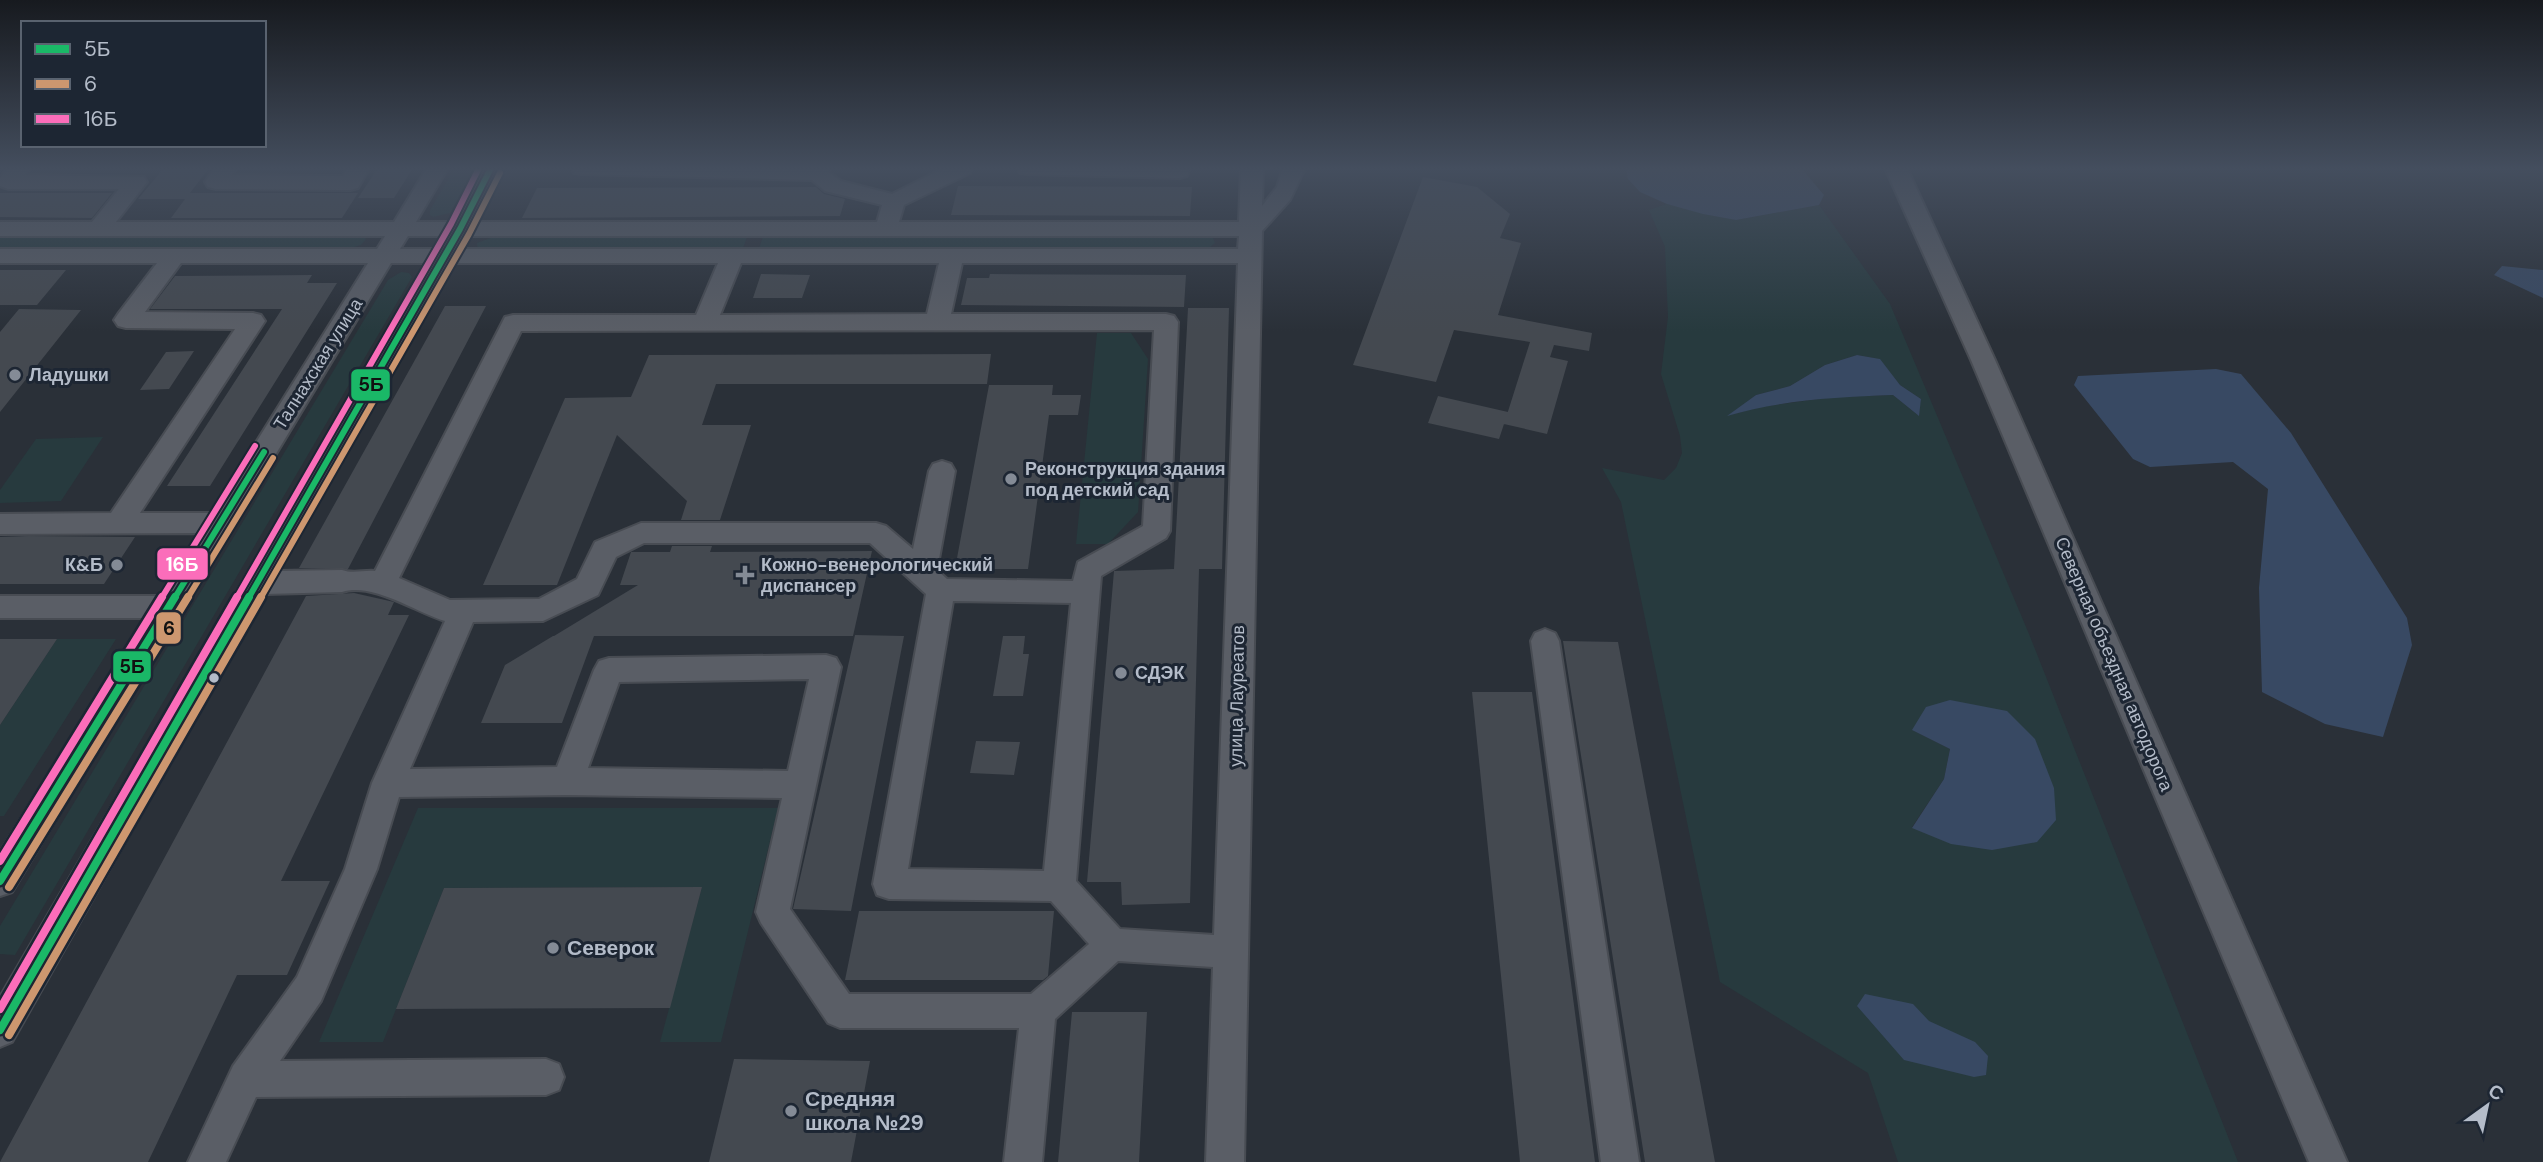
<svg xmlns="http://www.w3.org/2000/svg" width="2543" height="1162" viewBox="0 0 2543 1162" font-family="'DM Sans',sans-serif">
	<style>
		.green { fill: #273a3e; fill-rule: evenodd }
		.water { fill: #384963 }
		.building { fill: #444950 }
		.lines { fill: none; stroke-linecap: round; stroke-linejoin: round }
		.minor-casing { stroke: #484c53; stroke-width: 4 }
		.minor { fill: #5a5e66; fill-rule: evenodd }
		.bus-1-far1-casing { stroke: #1d2633; stroke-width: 10 }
		.bus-1-casing { stroke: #1d2633; stroke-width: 13 }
		.bus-2-far1-casing { stroke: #1d2633; stroke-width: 10 }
		.bus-2-casing { stroke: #1d2633; stroke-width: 13 }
		.bus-3-far1-casing { stroke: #1d2633; stroke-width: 10 }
		.bus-3-casing { stroke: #1d2633; stroke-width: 13 }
		.bus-1-far1 { stroke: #1ab867; stroke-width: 6 }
		.bus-1 { stroke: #1ab867; stroke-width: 8 }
		.bus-2-far1 { stroke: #cd976f; stroke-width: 6 }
		.bus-2 { stroke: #cd976f; stroke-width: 8 }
		.bus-3-far1 { stroke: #fb6dba; stroke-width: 6 }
		.bus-3 { stroke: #fb6dba; stroke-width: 8 }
		.poi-dot { fill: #848b96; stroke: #1d2633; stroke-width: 2.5 }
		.bus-dot { fill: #b4bcc9; stroke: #1d2633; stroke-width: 2.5 }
		.labels { text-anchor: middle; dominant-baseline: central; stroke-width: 6; stroke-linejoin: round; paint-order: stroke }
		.street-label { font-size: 18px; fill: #b4bcc9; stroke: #1d2633 }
		.poi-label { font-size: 18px; font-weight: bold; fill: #b4bcc9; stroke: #1d2633; text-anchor: start }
		.near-poi-label { font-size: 21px; font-weight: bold; fill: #b4bcc9; stroke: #1d2633; text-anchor: start }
		.line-badge { stroke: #1d2633; stroke-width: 2.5 }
		.badge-label { font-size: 19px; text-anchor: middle; font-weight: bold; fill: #fff }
		.pale-badge-label { font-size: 19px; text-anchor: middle; font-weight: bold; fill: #111 }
	</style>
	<rect width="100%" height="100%" fill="#2a3038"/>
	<path class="green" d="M455 168H476L450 213 433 217 430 215V210Z
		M1667 204 1736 220 1819 205 1890 304 2029 634 2238 1162H1898L1868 1073 1720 982 1621 502 1602 468 1664 480 1676 468 1682 453 1680 436 1661 374 1668 317 1665 247 1649 210ZM1857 355 1879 359 1900 385 1921 399 1918 415 1893 395 1833 397 1760 407 1729 415 1756 395 1790 386 1825 365ZM1912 730 2054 788 1912 827 1944 779 1950 749Z
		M0 235H363L366 239 361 245 351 248 0 250Z
		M1206 235 1213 238 1215 243 1206 250 758 251 763 237Z
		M493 237H747L742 251 478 250 477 243Z
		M401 272 409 273 412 277 15 955 0 954V926L388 280Z
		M1097 333H1131L1148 359 1138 512 1108 544H1076Z
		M103 437 61 501 0 503V490L36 439Z
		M57 639H116L4 816H0V725Z
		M418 808H778L721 1042H660L702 887 444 888 383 1042H319Z"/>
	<path class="water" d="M1801 168 1824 195 1819 205 1736 220 1703 214 1667 204 1640 192 1628 179 1626 169Z
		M2502 266 2543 270V298L2494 275Z
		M1857 355 1880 359 1900 385 1921 399 1919 416 1893 395C1837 397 1781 400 1727 416L1756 395 1790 386 1825 365Z
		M2216 369 2241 374 2291 433 2407 618 2412 645 2383 737 2325 724 2262 692 2259 588 2268 489 2233 462 2150 467 2133 459 2074 385 2078 376Z
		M1950 700 2007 711 2035 739 2054 788 2056 820 2037 842 1992 850 1951 844 1912 828 1944 779 1950 749 1912 730 1926 707Z
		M1865 994 1913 1004 1929 1021 1975 1042 1988 1056 1986 1075 1974 1077 1904 1060 1857 1006Z"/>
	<path class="building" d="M164 168H209L190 193H358L342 218H171L185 199H138Z
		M378 168H413L394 198H358Z
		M1423 177 1477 187 1510 214 1500 238 1521 243 1498 315 1592 333 1589 351 1554 345 1550 357 1568 361 1547 434 1504 424 1530 342 1454 330 1436 382 1353 365Z
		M958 186 1192 187 1190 216 951 215Z
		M816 187 824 194 845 199 840 216 522 218 537 188Z
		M0 193H112L92 218 0 217Z
		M0 270H66L37 305H0Z
		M761 274 810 275 802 298H753Z
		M990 274 1186 275 1184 307 961 305 967 278H989Z
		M312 275 307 283H337L210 486H167L282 309H150L175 276Z
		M445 306H486L348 569 299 568Z
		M1188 308H1229L1222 569H1199L1190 903 1122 905 1121 882H1087L1114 571 1174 569Z
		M19 309 81 310 0 412V332Z
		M194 351 169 389 140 390 166 352Z
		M991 354 987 384H716L702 425H751L720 520H681L687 501 617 435 557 585H483L565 398 631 397 649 355Z
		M989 385H1053L1052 395H1081L1078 415H1049L1028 569H955Z
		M1438 396 1508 412 1499 439 1428 423Z
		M0 537 28 536 135 537 104 584H0Z
		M672 546H712L710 552 872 551 853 636H594L562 723H481L505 665 553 636H566H554L638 585H620L631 552H670Z
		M354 593 394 602 388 615H409L281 881H330L287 975H237L148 1162H0L306 596Z
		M855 635 904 636 851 911 793 909Z
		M1003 636H1025L1023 654H1029L1023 696H993Z
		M0 639H57L0 725Z
		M1563 641 1618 642 1715 1162H1645Z
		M1472 692H1532L1595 1162H1520Z
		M976 741 1020 742 1014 775 970 773Z
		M702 887 670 1008 396 1009 444 888Z
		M859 911H1054L1048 976 1043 980H845Z
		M1072 1012H1147L1139 1162H1058Z
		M734 1059 870 1061 851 1162H709Z"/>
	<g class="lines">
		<defs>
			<path id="minor" d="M8 168H30L25 175 144 177 147 182 116 222H394L427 168H448L416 222H452L480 168H501L475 222H877L882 205 825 191 812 180 582 174 574 173 572 168H830L828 172 841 181 892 194 944 168H972L970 173 904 205 899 222H1239L1241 168H1263L1262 206 1277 187 1283 168H1305L1290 200 1262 231 1244 1162H1206L1213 967 1118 961 1055 1019 1042 1162H1004L1019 1028H840L828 1023 761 923 756 912 782 798 567 795 399 797 377 869 321 1001 280 1061 546 1059 559 1064 564 1077 559 1090 546 1095 256 1097 226 1162H188L233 1066 297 977 345 869 372 783 445 621C415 612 373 582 342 592L265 594 12 1042 0 1047V997L429 263H391L12 892 0 896V852L146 618H0V596H160L199 533 0 534V514L111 513 235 329 126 328 118 326 114 320 118 314 157 263H0V249H377L385 236H0V222H92L119 189H8L0 186V178ZM408 236H445L437 249H400ZM467 236H1239L1238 249H460ZM181 263H368L212 513H140L265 321 261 315 253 313 145 312ZM452 263H718L696 315H513L505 317 375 571C363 570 353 574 342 570L278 571ZM741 263H939L927 314 720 315ZM962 263H1238L1214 935 1120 929 1076 881 1101 576 1166 538 1170 531 1178 322 1174 316 1166 314H951ZM1154 330 1143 526 1078 562 1073 581 947 579 937 570 955 471 951 464 942 461 933 464 929 471 913 549 886 526 876 523H641L595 542 577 579 539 599 450 600 399 578 521 331ZM644 543H870L926 594 873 884 877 895 889 899 1051 901 1089 944 1031 994H849L790 909 841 667 836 658 826 655 609 658 599 661 594 670 557 767 410 769 473 622 543 621 598 595 616 557ZM953 601 1071 603 1044 871 908 869ZM809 679 788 771 588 768 619 682Z
				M215 168H237L232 175 343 176 348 168H369L358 188 350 190 216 189 208 187 205 182Z
				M1018 168H1190L1187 176 1179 178 1028 174 1020 173Z
				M1885 168H1907L1995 360 2347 1162H2309L1971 360Z
				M1545 629 1555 633 1559 641 1639 1162H1601L1531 641 1535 633Z"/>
		</defs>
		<use href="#minor" class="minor-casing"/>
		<use href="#minor" class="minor"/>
		<defs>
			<path id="bus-1-far1" d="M174 599 264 452
				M248 599 460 229 491 168"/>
			<path id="bus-1" d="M0 881 175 597
				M0 1030 249 597"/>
			<path id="bus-2-far1" d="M187 599 273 458
				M260 599 469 234 500 173"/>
			<path id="bus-2" d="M9 887 188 597
				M9 1035 261 597"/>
			<path id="bus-3-far1" d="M161 599 255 446
				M236 599 451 224 479 168"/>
			<path id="bus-3" d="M0 861 162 597
				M0 1009 237 597"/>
		</defs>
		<use href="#bus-1-far1" class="bus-1-far1-casing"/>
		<use href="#bus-1" class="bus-1-casing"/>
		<use href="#bus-2-far1" class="bus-2-far1-casing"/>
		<use href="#bus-2" class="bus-2-casing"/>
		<use href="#bus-3-far1" class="bus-3-far1-casing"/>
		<use href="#bus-3" class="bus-3-casing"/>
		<use href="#bus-1-far1" class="bus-1-far1"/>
		<use href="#bus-1" class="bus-1"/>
		<use href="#bus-2-far1" class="bus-2-far1"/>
		<use href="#bus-2" class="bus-2"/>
		<use href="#bus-3-far1" class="bus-3-far1"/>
		<use href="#bus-3" class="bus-3"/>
	</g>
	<linearGradient id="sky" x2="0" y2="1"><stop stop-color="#171a1f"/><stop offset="0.51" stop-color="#444e5e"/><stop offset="1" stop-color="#444e5e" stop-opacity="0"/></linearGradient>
	<rect width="2543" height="331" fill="url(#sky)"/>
	<g class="poi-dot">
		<circle cx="15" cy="375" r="7"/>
		<circle cx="1011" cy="479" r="7"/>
		<circle cx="117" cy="565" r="7"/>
		<path d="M741.5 564.5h7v7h7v7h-7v7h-7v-7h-7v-7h7z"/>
		<circle cx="1121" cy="673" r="7"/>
		<circle cx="553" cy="948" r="7"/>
		<circle cx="791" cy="1111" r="7"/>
	</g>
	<circle class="bus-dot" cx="214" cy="678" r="6"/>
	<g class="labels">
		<g class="street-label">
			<text transform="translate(318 364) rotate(-58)">Талнахская улица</text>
			<text transform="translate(2114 664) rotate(67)">Северная объездная автодорога</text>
			<text transform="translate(1237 696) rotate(-89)">улица Лауреатов</text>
		</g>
		<g class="poi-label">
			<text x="29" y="375">Ладушки</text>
			<text x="1025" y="469">Реконструкция здания<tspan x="1025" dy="21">под детский сад</tspan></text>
			<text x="103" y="565" text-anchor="end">К&amp;Б</text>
			<text x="761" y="565">Кожно-венерологический<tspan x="761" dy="21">диспансер</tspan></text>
			<text x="1135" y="673">СДЭК</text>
		</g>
		<g class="near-poi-label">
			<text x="567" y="948">Северок</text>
			<text x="805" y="1099">Средняя<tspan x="805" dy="24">школа №29</tspan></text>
		</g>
	</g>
	<g class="line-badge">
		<rect x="350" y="368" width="41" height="34" rx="7" fill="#1ab867"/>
		<rect x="156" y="547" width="53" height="34" rx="7" fill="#fb6dba"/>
		<rect x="155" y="611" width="27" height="34" rx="7" fill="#cd976f"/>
		<rect x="112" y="650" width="40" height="33" rx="7" fill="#1ab867"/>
	</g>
	<g class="badge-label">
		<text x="182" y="571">16Б</text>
	</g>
	<g class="pale-badge-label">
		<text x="371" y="391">5Б</text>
		<text x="169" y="635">6</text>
		<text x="132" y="673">5Б</text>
	</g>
	<rect x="21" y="21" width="245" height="126" fill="#1d2633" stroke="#59626f" stroke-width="2"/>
	<rect x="35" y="44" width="35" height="10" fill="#1ab867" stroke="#59626f" stroke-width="2"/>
	<text x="84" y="56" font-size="21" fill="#b4bcc9">5Б</text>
	<rect x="35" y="79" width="35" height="10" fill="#cd976f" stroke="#59626f" stroke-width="2"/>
	<text x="84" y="91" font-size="21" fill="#b4bcc9">6</text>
	<rect x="35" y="114" width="35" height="10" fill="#fb6dba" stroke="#59626f" stroke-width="2"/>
	<text x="84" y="126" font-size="21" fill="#b4bcc9">16Б</text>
	<g transform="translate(2487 1106) rotate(33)" stroke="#1d2633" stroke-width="5" paint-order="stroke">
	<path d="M0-5L12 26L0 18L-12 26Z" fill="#b4bcc9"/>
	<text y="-10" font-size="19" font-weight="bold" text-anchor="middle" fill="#b4bcc9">С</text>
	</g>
</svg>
